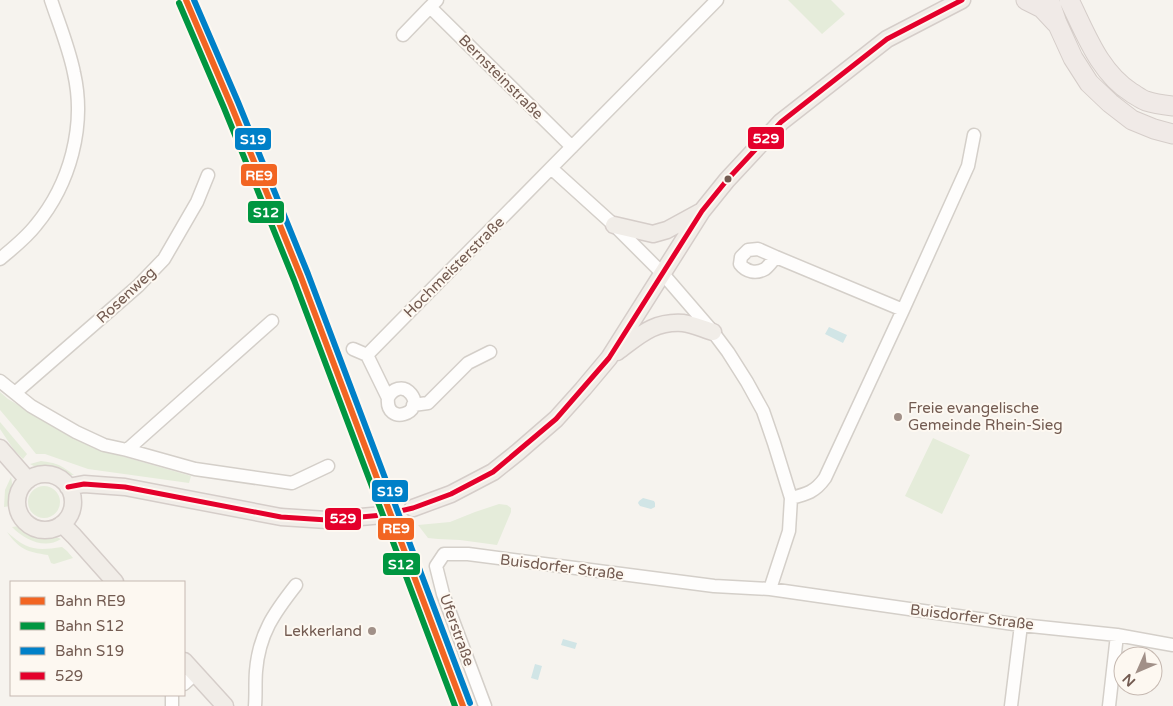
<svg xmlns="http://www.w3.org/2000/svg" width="1173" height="706" viewBox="0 0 1173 706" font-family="'Varela Round',sans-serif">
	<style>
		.green { fill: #e5ecda }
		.water { fill: #d1e5e6 }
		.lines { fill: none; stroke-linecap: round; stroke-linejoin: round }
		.major-tunnel { stroke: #d5cdc7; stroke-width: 16; stroke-dasharray: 16 8; stroke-linecap: butt }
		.minor-casing { stroke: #d4cfc9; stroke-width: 15 }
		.major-casing { stroke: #d5cdc9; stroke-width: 19 }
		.highway-casing { stroke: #d5cdc9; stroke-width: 21 }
		.minor { stroke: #fefdfc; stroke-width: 12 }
		.major { stroke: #f1ede8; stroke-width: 16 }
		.highway { stroke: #f0eae7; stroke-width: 19 }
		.bus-1-casing { stroke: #fdf8f1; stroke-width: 9 }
		.bus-1 { stroke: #e4002b; stroke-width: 5 }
		.rail-1-casing { stroke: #fdf8f1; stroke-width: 10 }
		.rail-2-casing { stroke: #fdf8f1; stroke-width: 10 }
		.rail-3-casing { stroke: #fdf8f1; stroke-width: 10 }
		.rail-1 { stroke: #f26522; stroke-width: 6 }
		.rail-2 { stroke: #009640; stroke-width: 6 }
		.rail-3 { stroke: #0080c8; stroke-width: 6 }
		.bus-dot { fill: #735b51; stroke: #fdf8f1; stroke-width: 2 }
		.poi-dot { fill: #a19088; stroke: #fdf8f1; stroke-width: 2 }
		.labels { text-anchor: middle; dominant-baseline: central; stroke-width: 4; stroke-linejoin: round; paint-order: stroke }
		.street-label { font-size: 15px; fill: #735b51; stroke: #fdf8f1 }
		.poi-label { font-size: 15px; fill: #735b51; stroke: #fdf8f1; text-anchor: start }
		.line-badge { stroke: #fdf8f1; stroke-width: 2 }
		.badge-label { font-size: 14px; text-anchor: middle; font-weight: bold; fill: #fff }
	</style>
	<rect width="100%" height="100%" fill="#f6f3ee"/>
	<path class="green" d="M788 0H831L845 14 822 34Z
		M0 392 8 399 35 415 93 448 191 476 189 483 88 469 45 454H36L17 430 0 410Z
		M0 422 27 454 23 459 14 450 0 429Z
		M933 438 970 455 942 514 905 496Z
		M41 461C57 463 61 465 74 475 60 476 42 471 30 464Z
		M11 477C13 488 14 496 10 506L4 507 5 490Z
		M28 502a16 16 0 1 1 32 0a16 16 0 1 1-32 0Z
		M499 504 507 505 511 508V512L497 545 460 540 438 539 428 538 418 525 450 522 475 512Z
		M19 526 38 534 54 536 61 539C44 550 24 539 12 527Z
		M7 532C27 550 36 551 62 547L67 551 73 558 54 564 51 563 48 555C27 552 19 549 7 532Z"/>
	<path class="water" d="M829 327 847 335 843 343 825 334Z
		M643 498 654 501 655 503V507L651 509 640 506 638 503 639 501Z
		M563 639 577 643 575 649 561 645Z
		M535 664 542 666 538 680 531 678Z"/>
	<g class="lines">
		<path class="major-tunnel" d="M383 515 413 508"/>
		<defs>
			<path id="minor" d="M437 0 430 7 572 147
				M403 35 430 7
				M551 168 717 0
				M776 257C773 260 769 266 765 269 756 274 746 272 740 264L741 257 748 250 758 249 776 257 903 310
				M0 259C13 248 26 238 36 225 70 184 86 126 74 73 69 48 59 24 51 0
				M353 349 367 355
				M367 355 551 168 614 225 663 274 713 332 728 352 747 382 763 411 774 443 791 498 789 531 770 589
				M367 355 388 398C385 427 426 413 411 394 403 384 392 389 388 398
				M0 381 31 406 76 432 104 445 127 450 195 469 292 483 328 466
				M15 393 138 286 164 259 197 202 208 175
				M413 405 428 403 468 363 490 352
				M127 450 272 321
				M791 498C807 494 815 492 825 478L903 310 968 166 974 135
				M184 684 195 674
				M172 706V695
				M255 706C256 694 255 683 256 671 259 634 274 613 296 585
				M485 706 443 594 436 566 444 554H468L714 586 770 589 1021 625 1117 635 1173 645
				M1011 706 1021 625
				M1109 706 1117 635"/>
			<path id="major" d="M614 225 653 234 667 230 700 212
				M617 352C639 336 653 321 683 323 692 324 703 329 713 332
				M0 448 28 480
				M17 502a28 28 0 1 1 56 0a28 28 0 1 1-56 0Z
				M68 487 84 484 125 487 281 517 327 520 383 515
				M413 508 451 494 493 472 518 452 556 419 583 389 609 358 702 211 727 180 781 122 887 39 962 0
				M62 524 74 536 115 582
				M184 661 225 706"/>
			<path id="highway" d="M1026 0 1042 8 1056 23
				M1049 0 1057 23 1073 58 1089 83 1110 103 1132 120 1154 129 1173 134
				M1069 0C1086 34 1099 72 1132 93 1137 96 1141 99 1146 101 1155 104 1164 105 1173 106"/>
		</defs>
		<use href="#minor" class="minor-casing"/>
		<use href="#major" class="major-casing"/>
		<use href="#highway" class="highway-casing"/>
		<use href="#minor" class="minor"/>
		<use href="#major" class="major"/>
		<use href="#highway" class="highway"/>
		<defs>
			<path id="bus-1" d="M68 487 84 484 125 487 281 517 327 520 383 515 413 508 451 494 493 472 556 419 609 358 702 211 727 180 781 122 887 39 962 0"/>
		</defs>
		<use href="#bus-1" class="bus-1-casing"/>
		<use href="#bus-1" class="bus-1"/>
		<defs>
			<path id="rail-1" d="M186 0 231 105 301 277 463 706"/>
			<path id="rail-2" d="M179 3 224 108 294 280 455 706"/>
			<path id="rail-3" d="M194 0 238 102 308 274 470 703"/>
		</defs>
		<use href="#rail-1" class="rail-1-casing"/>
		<use href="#rail-2" class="rail-2-casing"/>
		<use href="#rail-3" class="rail-3-casing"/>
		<use href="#rail-1" class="rail-1"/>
		<use href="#rail-2" class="rail-2"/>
		<use href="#rail-3" class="rail-3"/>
	</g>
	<circle class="bus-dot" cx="728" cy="179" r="4.5"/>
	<g class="poi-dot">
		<circle cx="898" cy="417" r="5"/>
		<circle cx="372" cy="631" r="5"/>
	</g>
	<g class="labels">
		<g class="street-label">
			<text transform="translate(501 77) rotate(45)">Bernsteinstraße</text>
			<text transform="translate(454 267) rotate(-45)">Hochmeisterstraße</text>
			<text transform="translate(126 295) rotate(-43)">Rosenweg</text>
			<text transform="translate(562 567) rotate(7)">Buisdorfer Straße</text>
			<text transform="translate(972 617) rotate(7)">Buisdorfer Straße</text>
			<text transform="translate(457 630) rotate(70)">Uferstraße</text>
		</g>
		<g class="poi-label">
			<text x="908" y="408">Freie evangelische<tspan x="908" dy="17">Gemeinde Rhein-Sieg</tspan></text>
			<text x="362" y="631" text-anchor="end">Lekkerland</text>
		</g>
	</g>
	<g class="line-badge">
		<rect x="747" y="126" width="38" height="24" rx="5" fill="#e4002b"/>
		<rect x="234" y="127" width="38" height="24" rx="5" fill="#0080c8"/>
		<rect x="240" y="163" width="38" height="24" rx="5" fill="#f26522"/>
		<rect x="247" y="200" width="38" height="24" rx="5" fill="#009640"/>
		<rect x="371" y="479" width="38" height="24" rx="5" fill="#0080c8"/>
		<rect x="324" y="507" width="38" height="24" rx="5" fill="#e4002b"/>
		<rect x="377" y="517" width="38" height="24" rx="5" fill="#f26522"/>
		<rect x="382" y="552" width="39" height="24" rx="5" fill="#009640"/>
	</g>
	<g class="badge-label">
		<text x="766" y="143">529</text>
		<text x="253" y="144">S19</text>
		<text x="259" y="180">RE9</text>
		<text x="266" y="217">S12</text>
		<text x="390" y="496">S19</text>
		<text x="343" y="523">529</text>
		<text x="396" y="533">RE9</text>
		<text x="401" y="569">S12</text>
	</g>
	<rect x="10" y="581" width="175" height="115" fill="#fdf8f1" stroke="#c6b9b1"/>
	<rect x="20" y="597" width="25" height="8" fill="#f26522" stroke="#c6b9b1"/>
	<text x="55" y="606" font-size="15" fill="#735b51">Bahn RE9</text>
	<rect x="20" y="622" width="25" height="8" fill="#009640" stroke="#c6b9b1"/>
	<text x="55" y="631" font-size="15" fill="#735b51">Bahn S12</text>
	<rect x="20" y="647" width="25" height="8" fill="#0080c8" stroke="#c6b9b1"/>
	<text x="55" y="656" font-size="15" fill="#735b51">Bahn S19</text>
	<rect x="20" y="672" width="25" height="8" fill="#e4002b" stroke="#c6b9b1"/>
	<text x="55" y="681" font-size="15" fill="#735b51">529</text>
	<g transform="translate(1138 671) rotate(225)"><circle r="24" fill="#fdf8f1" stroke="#c6b9b1"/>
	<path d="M0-4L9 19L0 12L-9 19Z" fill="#a19088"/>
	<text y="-8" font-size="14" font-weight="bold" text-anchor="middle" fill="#735b51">N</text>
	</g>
</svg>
